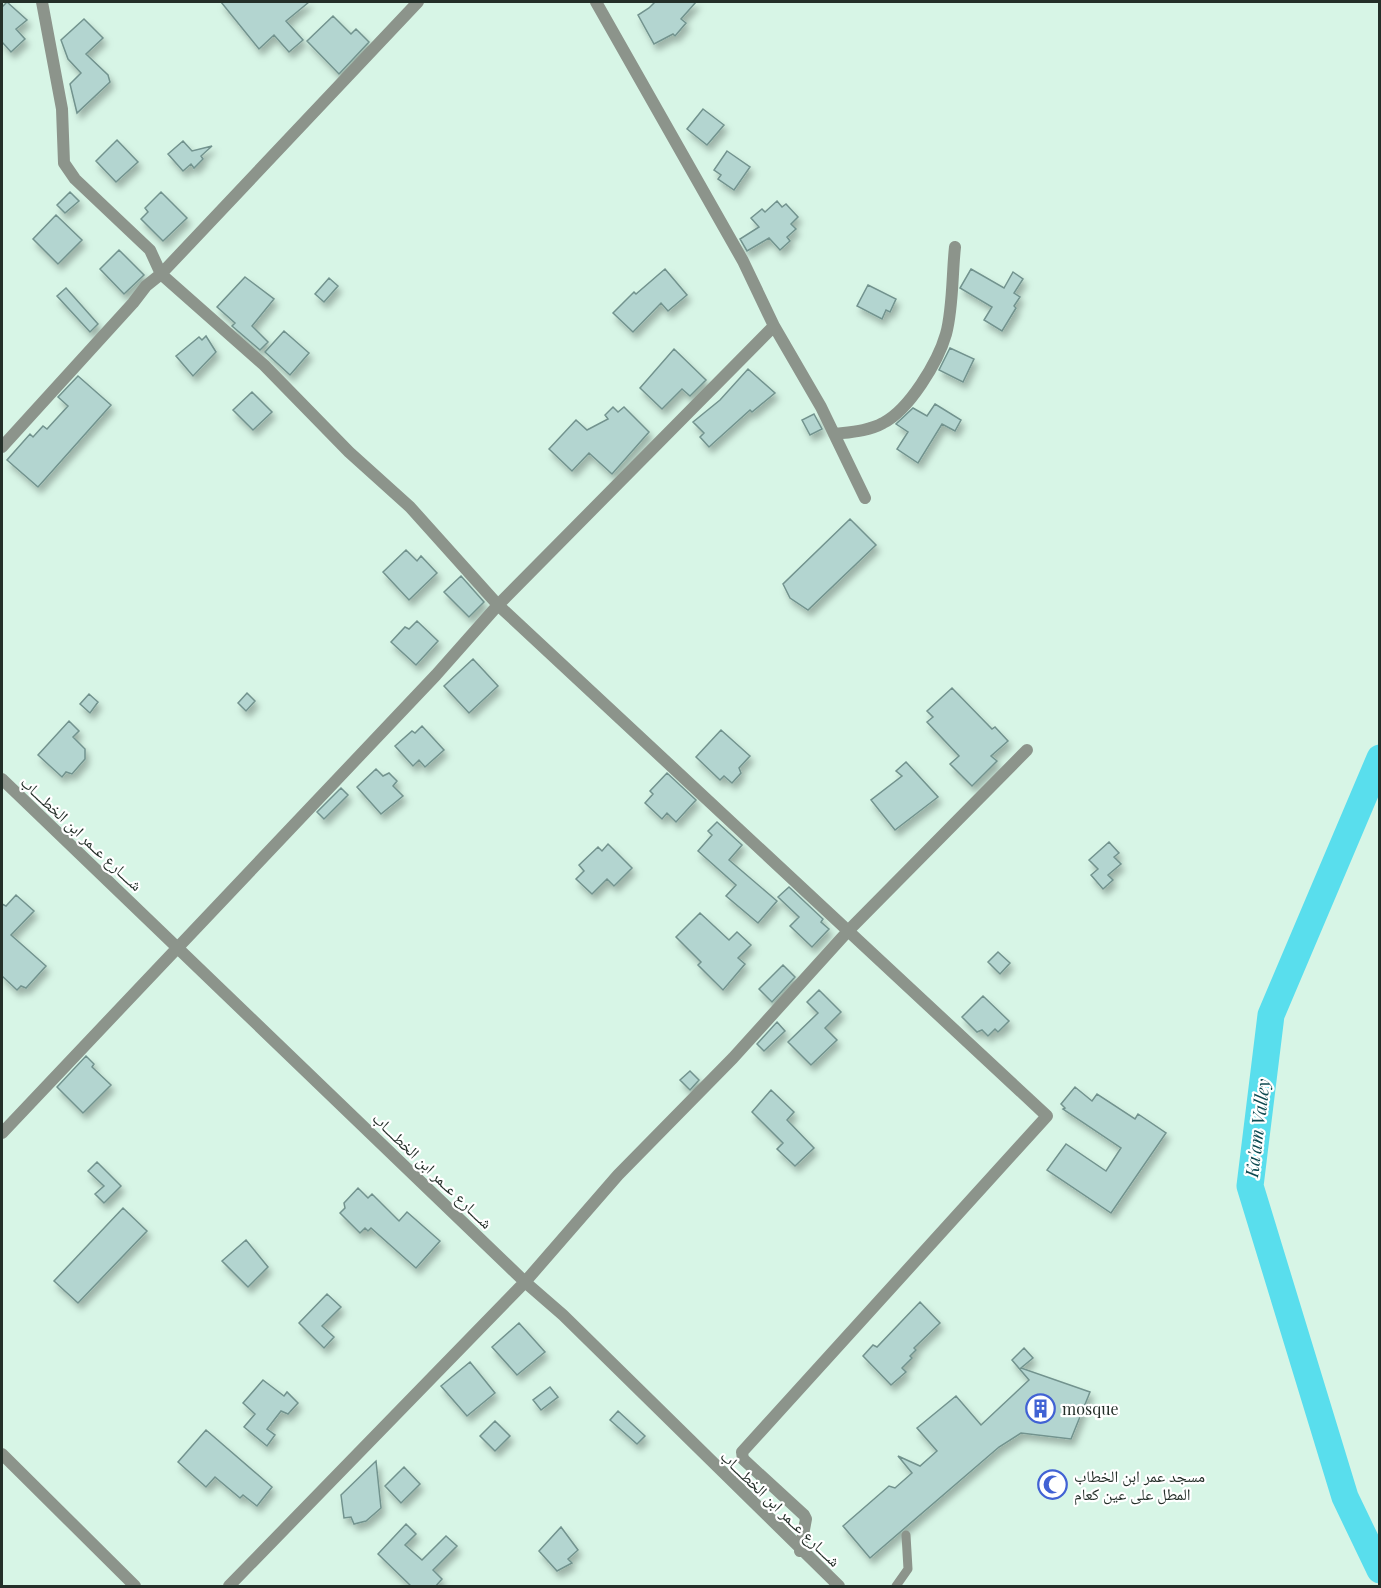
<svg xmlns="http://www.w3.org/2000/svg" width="1381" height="1588" viewBox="0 0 1381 1588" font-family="'Playfair Display','Noto Naskh Arabic',serif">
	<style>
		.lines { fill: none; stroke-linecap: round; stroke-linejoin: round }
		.river { stroke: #59deed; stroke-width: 27 }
		.building { fill: #b3d5d0; stroke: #72938e; stroke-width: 1.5; filter: url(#shadow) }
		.service { stroke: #8c948b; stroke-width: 9 }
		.minor { stroke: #8c948b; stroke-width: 12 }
		.labels { text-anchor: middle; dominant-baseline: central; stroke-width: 4.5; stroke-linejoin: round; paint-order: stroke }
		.street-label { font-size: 16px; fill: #242f29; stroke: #fff }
		.poi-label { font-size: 16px; fill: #242f29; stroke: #fff; text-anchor: start }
		.water-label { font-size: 18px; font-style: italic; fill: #0d4950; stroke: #fff }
	</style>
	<defs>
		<filter id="shadow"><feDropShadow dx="3.5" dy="6" stdDeviation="3" flood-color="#0004"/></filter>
	</defs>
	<rect width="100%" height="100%" fill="#d7f5e6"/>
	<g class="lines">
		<path class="river" d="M1380 758 1271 1015 1250 1186 1345 1497 1380 1570"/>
	</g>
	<path class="building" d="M7 2 27 20 16 29 25 39 11 52 2 42V7Z
		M221 2H309L286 21 303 40 289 52 274 35 259 49Z
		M655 2H696L681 19 686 23 675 36 673 34 654 44 638 15 649 8Z
		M333 16 351 34 356 29 369 42 339 74 307 41Z
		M84 19 103 38 86 54 108 75 110 82 77 113 70 84 81 73 68 59 61 40Z
		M703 109 724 125 707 145 687 129Z
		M117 140 138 162 116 182 96 161Z
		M183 141 192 151 212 146 201 156 203 159 194 168 191 164 183 171 168 154Z
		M727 151 750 167 734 190 718 179 721 175 714 170Z
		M70 192 79 201 65 213 57 205Z
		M161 192 187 218 163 241 141 219 148 212 145 208Z
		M777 201 782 207 786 204 798 217 791 224 796 229 787 237 790 241 780 250 769 238 747 251 740 239 759 227 751 218 762 209 765 212Z
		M56 215 82 240 58 264 33 239Z
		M119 250 144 275 124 294 100 269Z
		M665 269 687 295 668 311 661 303 633 332 613 313 634 292 636 294Z
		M971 269 1004 288 1013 272 1023 279 1014 293 1020 297 1014 306 1016 308 1002 331 984 320 992 307 960 288Z
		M245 277 274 299 252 326 268 342 260 350 232 326 235 323 217 307Z
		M329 278 338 286 324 302 315 294Z
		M868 285 896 299 890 312 886 310 882 319 857 306Z
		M66 288 98 324 90 332 57 296Z
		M284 331 309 353 290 375 265 352Z
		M206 336 216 352 193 376 176 356 199 337 202 340Z
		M950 348 974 359 963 382 939 370Z
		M674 349 706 380 690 396 682 389 662 409 640 388Z
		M748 369 775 393 752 412 750 410 709 447 700 437 704 433 693 422 720 400Z
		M78 376 111 405 38 487 7 460 30 434 33 437 43 426 47 429 68 406 58 397Z
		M252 392 272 412 253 430 233 410Z
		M935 404 961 420 955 431 942 424 918 463 897 449 908 432 896 424 913 408 927 416Z
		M613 407 618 412 624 407 649 432 612 474 589 453 572 471 549 449 576 420 587 430 608 419 605 415Z
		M814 414 822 429 810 435 802 420Z
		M850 519 876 545 808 610 790 598 783 584Z
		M406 550 417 561 421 556 437 573 409 600 383 572Z
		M461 576 484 602 469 617 444 592Z
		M417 621 438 641 416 665 391 642 405 627 409 629Z
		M473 659 498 686 469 713 444 686Z
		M952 688 992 729 995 727 1008 741 991 756 997 761 972 786 950 764 959 756 927 722 933 717 927 711Z
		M247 693 255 701 246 711 238 703Z
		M89 694 98 702 90 713 80 704Z
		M69 721 79 731 73 737 85 749V759L72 774 66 772 62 777 38 755Z
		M422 726 444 750 425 767 419 760 413 766 395 746 412 731 415 733Z
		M721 730 750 756 739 768 741 773 732 783 724 776 720 780 696 757Z
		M906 762 938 797 895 830 871 800 902 776 896 771Z
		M376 769 383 776 389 773 397 781 393 786 403 796 381 814 357 787Z
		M667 773 696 800 676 822 667 813 662 819 645 803 653 794 650 791Z
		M341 788 348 795 324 819 317 812Z
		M717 822 742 845 729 860 777 901 758 923 726 896 736 885 698 851 712 835 708 831Z
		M1109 842 1119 853 1114 857 1121 864 1108 875 1113 880 1103 889 1091 875 1098 869 1089 860Z
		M608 844 632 868 614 886 607 879 592 894 576 879 584 871 579 865 598 847 602 851Z
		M789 887 823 919 821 922 829 929 812 947 790 926 799 917 778 897Z
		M16 895 34 911 11 935 46 966 26 988 21 986 17 990 2 976V904L6 906Z
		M700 913 729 940 737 932 751 945 738 958 745 964 723 990 698 965 701 962 676 937Z
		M998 952 1010 963 1000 974 988 962Z
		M783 965 795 977 772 1002 759 989Z
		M819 990 841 1012 825 1028 837 1040 811 1065 788 1042 818 1013 807 1002Z
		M983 996 1009 1021 998 1032 995 1029 988 1036 982 1030 977 1032 962 1017Z
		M777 1022 785 1031 764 1051 757 1044Z
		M86 1056 94 1064 92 1067 111 1085 83 1113 57 1087Z
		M690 1071 699 1080 690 1090 680 1080Z
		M1075 1087 1092 1101 1097 1094 1135 1119 1138 1114 1166 1133 1111 1213 1047 1170 1066 1144 1106 1171 1121 1148 1063 1109 1065 1108 1061 1104Z
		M771 1090 794 1112 787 1120 814 1148 795 1166 777 1149 783 1143 752 1112Z
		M97 1162 121 1186 104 1203 95 1194 104 1186 88 1171Z
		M358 1188 368 1198 372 1194 399 1221 407 1212 440 1241 416 1268 371 1228 368 1231 365 1228 360 1233 340 1213 345 1208 344 1203Z
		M123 1208 147 1231 78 1303 54 1281Z
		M246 1240 268 1267 248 1287 222 1261Z
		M327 1294 341 1307 322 1326 334 1337 324 1348 299 1323Z
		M920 1302 940 1323 914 1348 916 1350 910 1356 912 1358 902 1368 906 1372 891 1385 863 1356 873 1345 877 1347Z
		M519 1323 545 1352 517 1375 492 1347Z
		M1024 1348 1033 1358 1021 1368 1090 1392 1071 1439 1021 1433 999 1447 870 1558 843 1526 889 1486 895 1488 912 1473 898 1456 920 1466 937 1451 917 1428 956 1396 981 1425 1029 1380 1012 1360Z
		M470 1362 495 1393 467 1416 441 1386Z
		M263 1380 284 1396 287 1392 298 1403 288 1414 281 1411 267 1429 275 1435 267 1446 244 1427 255 1414 243 1403Z
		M550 1387 558 1397 541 1410 533 1400Z
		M618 1411 645 1436 637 1444 610 1420Z
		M495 1421 510 1436 495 1451 480 1436Z
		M206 1430 272 1487 257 1506 243 1495 240 1498 215 1477 206 1487 178 1462Z
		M376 1461 381 1508 366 1521 354 1524 351 1517 344 1518 341 1495Z
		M404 1467 420 1484 401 1503 385 1486Z
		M406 1524 416 1534 405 1545 422 1560 446 1536 457 1546 433 1570 442 1579 435 1587H412L378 1554Z
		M561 1527 578 1550 568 1559 572 1563 557 1571 539 1551Z"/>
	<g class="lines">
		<path class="service" d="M896 1586 908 1569 906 1535"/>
		<path class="minor" d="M418 2 161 274 264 365 349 452 410 507 498 605 1047 1116 742 1452 743 1459 804 1515 806 1519 800 1551
			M774 326 821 407 865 498
			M834 434C850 432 869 431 883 423 909 410 938 362 946 334 953 309 952 274 955 247
			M2 447 133 303 146 286 161 274 150 250 75 179 64 163 62 109 42 2
			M2 779 525 1282 563 1315 839 1586
			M2 1133 436 675 498 605 774 326 743 261 596 2
			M2 1454 135 1586
			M229 1586 525 1282 618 1175 733 1058 848 931 1027 750"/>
	</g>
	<defs>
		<symbol id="building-ring" viewBox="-11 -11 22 22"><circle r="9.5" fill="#fff" stroke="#4162d4" stroke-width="1.5"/><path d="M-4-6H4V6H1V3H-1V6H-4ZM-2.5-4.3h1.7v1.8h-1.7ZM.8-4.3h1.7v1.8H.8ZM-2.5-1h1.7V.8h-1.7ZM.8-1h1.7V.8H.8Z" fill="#4162d4"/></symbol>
		<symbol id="mosque-ring" viewBox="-11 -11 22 22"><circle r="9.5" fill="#fff" stroke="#4162d4" stroke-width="1.5"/><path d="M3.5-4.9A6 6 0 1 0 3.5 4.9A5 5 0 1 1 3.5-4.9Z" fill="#4162d4"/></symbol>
	</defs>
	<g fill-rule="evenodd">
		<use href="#building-ring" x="1024" y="1392" width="33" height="33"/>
		<use href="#mosque-ring" x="1036" y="1468" width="33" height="33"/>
	</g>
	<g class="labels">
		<g class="street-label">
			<text transform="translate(82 833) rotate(43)">شــــارع عــمر ابن الخطــــاب</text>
			<text transform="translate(433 1170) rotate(44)">شــــارع عــمر ابن الخطــــاب</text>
			<text transform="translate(781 1508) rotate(44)">شــــارع عــمر ابن الخطــــاب</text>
		</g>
		<g class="poi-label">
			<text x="1062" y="1408">mosque</text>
			<text x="1074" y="1475">مسجد عمر ابن الخطاب<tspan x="1074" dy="18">المطل على عين كعام</tspan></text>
		</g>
		<g class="water-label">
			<text transform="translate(1257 1128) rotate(-83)">Ka'am Valley</text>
		</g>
	</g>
	<rect width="1381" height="1588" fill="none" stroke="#242f29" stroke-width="6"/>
</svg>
